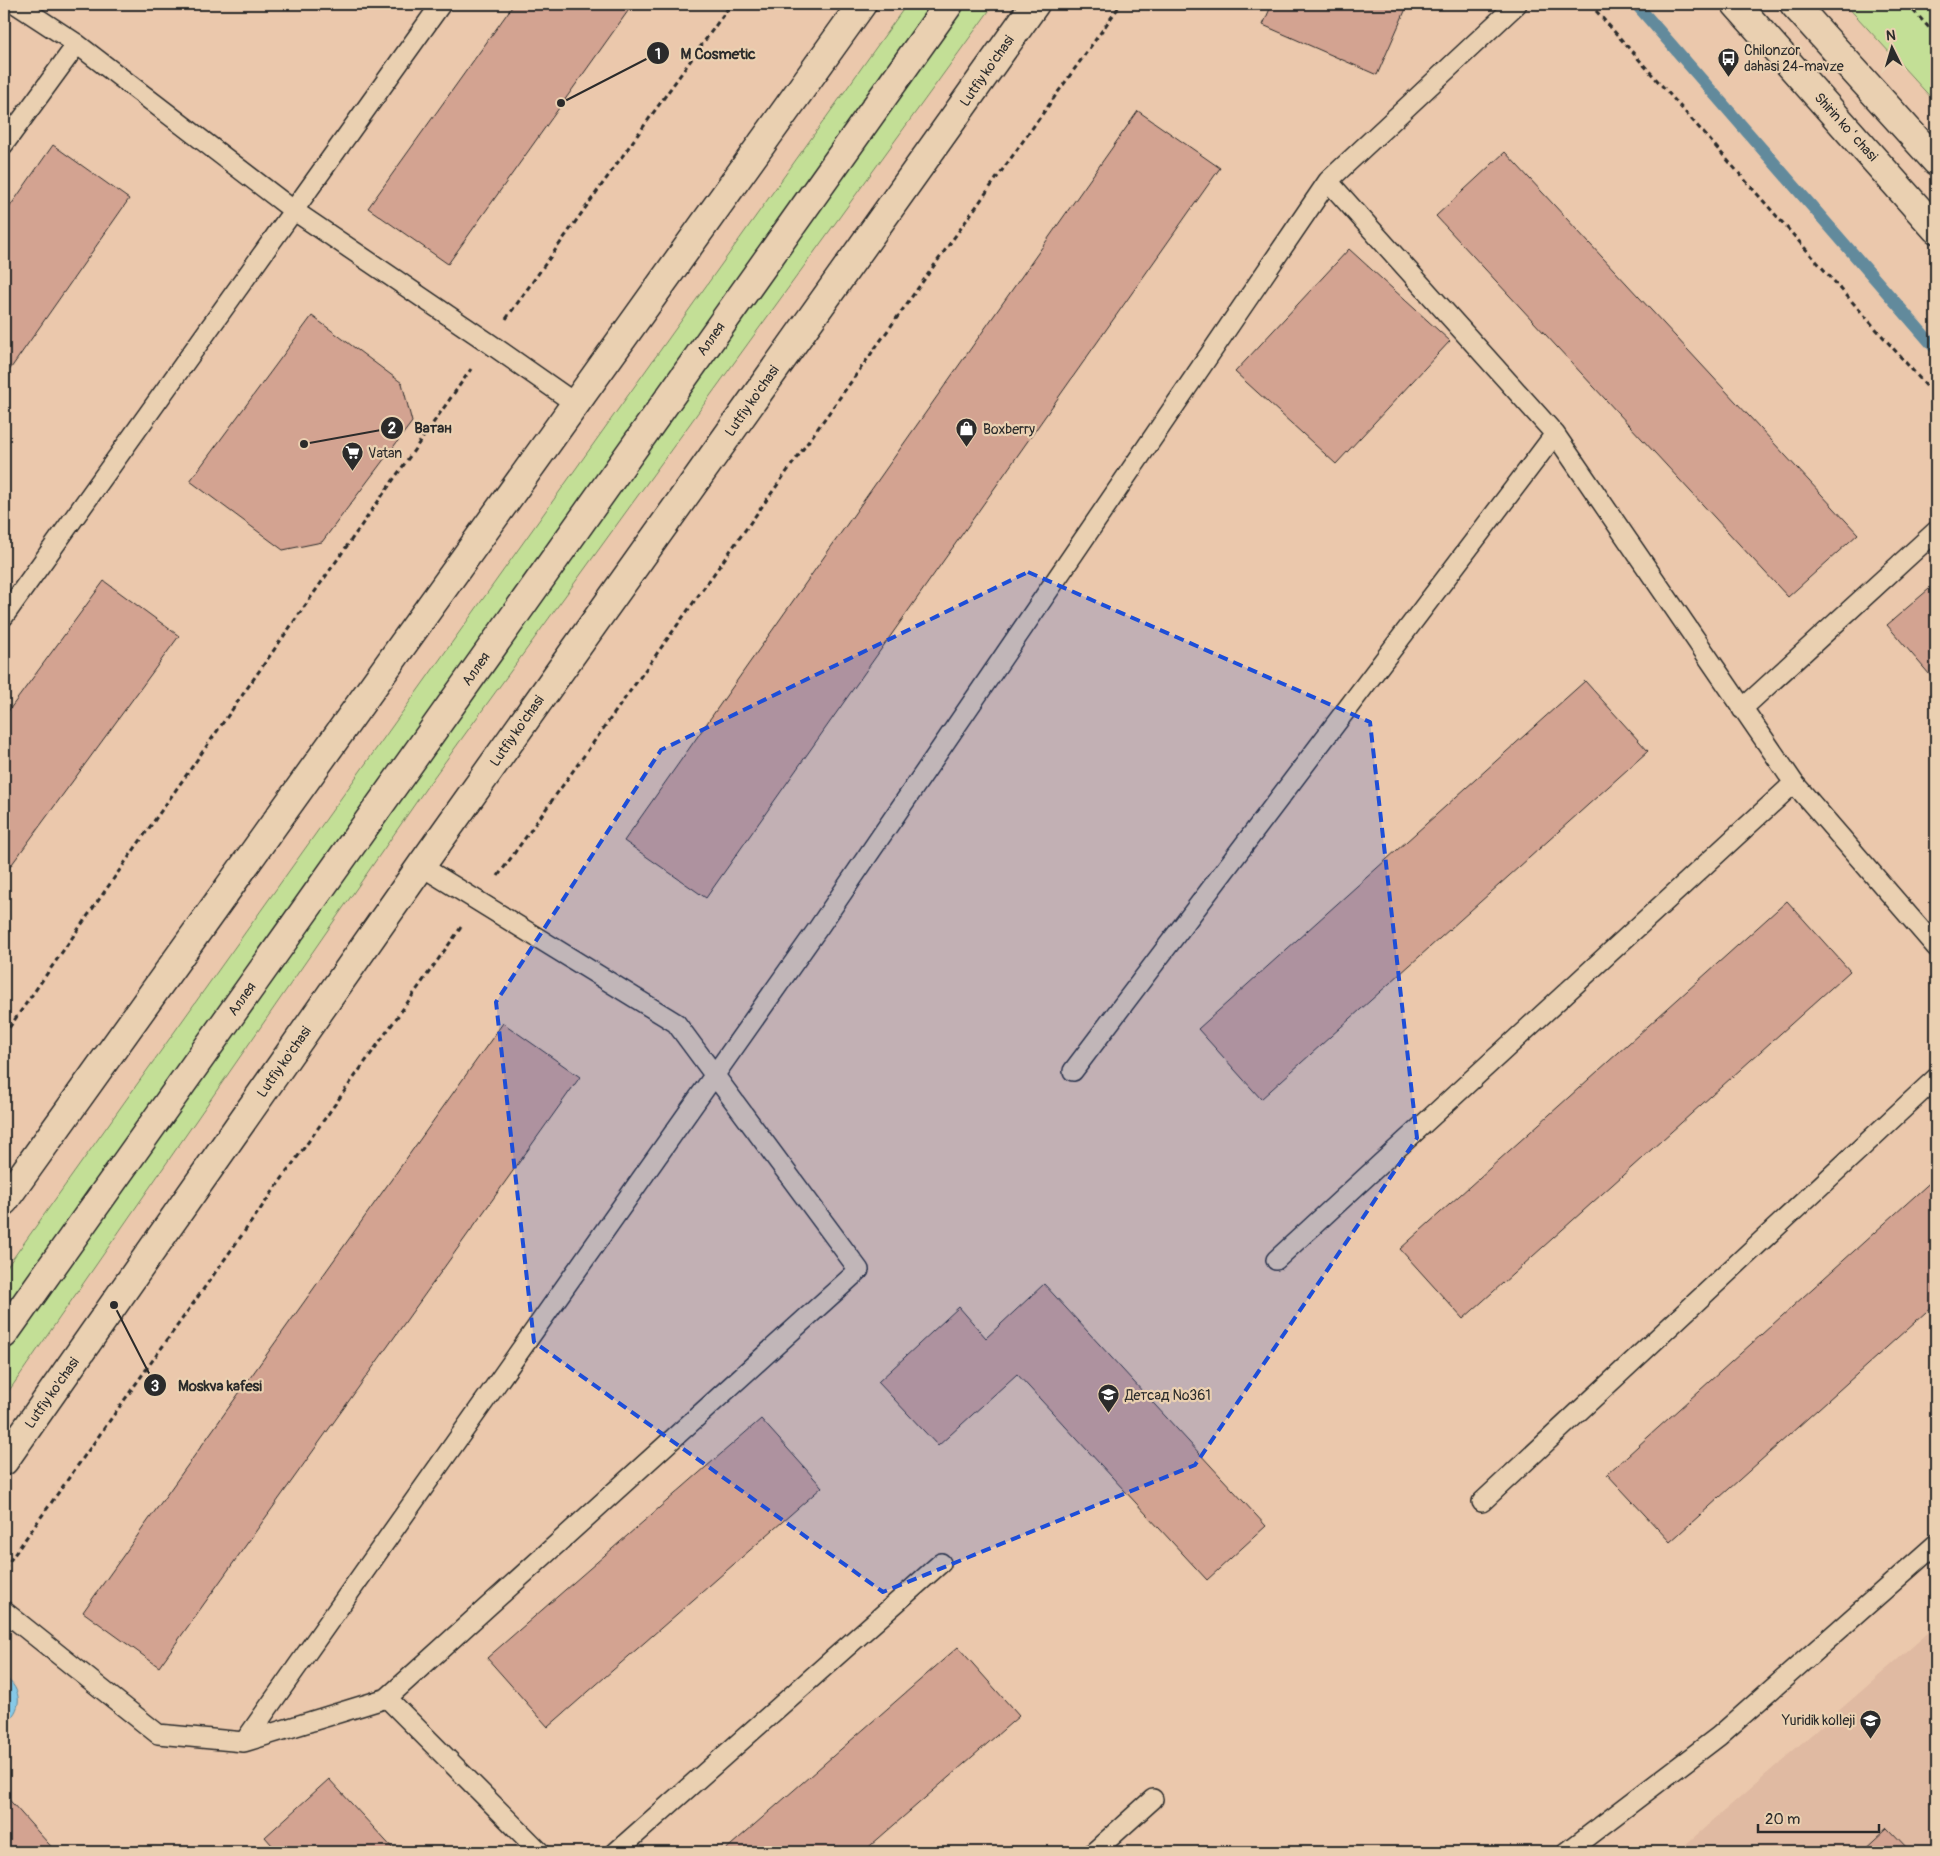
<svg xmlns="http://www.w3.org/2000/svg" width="1940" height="1856" viewBox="0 0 1940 1856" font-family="Pangolin,sans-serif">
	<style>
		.built { fill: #e0baa2 }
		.green { fill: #c3df96; stroke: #778560 }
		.water { fill: #86c9e7; stroke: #628a9c }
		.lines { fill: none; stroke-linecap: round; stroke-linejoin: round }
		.stream { stroke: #628a9c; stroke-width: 12 }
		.building { fill: #d3a391; stroke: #2b2b2b }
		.service-casing { stroke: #2b2b2b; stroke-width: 22 }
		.pedestrian-casing { stroke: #2b2b2b; stroke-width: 31 }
		.secondary-casing { stroke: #2b2b2b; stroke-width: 31 }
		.path { stroke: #2b2b2b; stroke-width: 3; stroke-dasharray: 5 4; stroke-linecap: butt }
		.service { stroke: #ead0b1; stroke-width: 19 }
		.pedestrian { stroke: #ead0b1; stroke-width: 28 }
		.secondary { stroke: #ead0b1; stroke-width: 28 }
		.marked { fill: #1d4ed8; fill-opacity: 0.2; stroke: #1d4ed8; stroke-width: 4; stroke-dasharray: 10 6; stroke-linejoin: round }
		.labels { text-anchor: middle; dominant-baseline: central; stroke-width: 4.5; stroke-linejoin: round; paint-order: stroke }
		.poi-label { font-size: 14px; fill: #2b2b2b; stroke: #ead0b1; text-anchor: start }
		.street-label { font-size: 14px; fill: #2b2b2b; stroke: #ead0b1 }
		.leader { fill: none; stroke: #2b2b2b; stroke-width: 2 }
		.callout-dot { fill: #2b2b2b; stroke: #ead0b1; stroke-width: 2 }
		.mark-label { font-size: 15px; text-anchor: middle; font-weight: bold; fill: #fff }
		.callout-label { font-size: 15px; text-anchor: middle; font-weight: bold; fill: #2b2b2b; stroke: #ead0b1; stroke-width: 4.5; stroke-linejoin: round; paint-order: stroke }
	</style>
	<rect width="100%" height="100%" fill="#ebc8ac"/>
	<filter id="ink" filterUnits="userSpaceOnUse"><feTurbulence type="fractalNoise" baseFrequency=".02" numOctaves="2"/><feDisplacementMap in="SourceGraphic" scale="10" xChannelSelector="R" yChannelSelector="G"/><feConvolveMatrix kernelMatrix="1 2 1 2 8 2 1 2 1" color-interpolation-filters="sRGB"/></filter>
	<g filter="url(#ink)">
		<path class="built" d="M1936 1626V1852H1677Z"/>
		<path class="green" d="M907 4H994L426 788 4 1398V1271Z
			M1845 4H1936V103Z"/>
		<path class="water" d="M4 1677C23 1688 23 1712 4 1723Z"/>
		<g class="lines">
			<path class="stream" d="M1636 4 1936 349"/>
		</g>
		<path class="building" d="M514 4H633L448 264 368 208Z
			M1272 4H1408L1377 75 1263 25Z
			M1138 111 1220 168 706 898 624 841Z
			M53 145 129 199 4 378V215Z
			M1505 152 1858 534 1788 597 1436 216Z
			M1349 249 1450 341 1336 464 1235 372Z
			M312 316 402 383 412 422 322 542 283 550 190 481Z
			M104 581 179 636 4 875V717Z
			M1936 583V682L1887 625Z
			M1585 681 1648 751 1261 1099 1198 1029Z
			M1787 901 1850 971 1463 1319 1400 1249Z
			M503 1023 580 1077 159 1667 83 1612Z
			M1936 1177V1303L1670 1542 1607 1474Z
			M1044 1284 1266 1526 1207 1580 1017 1374 938 1446 878 1382 959 1307 986 1338Z
			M761 1419 822 1487 548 1727 487 1658Z
			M958 1647 1019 1716 863 1852H723Z
			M329 1779 396 1852H278L265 1837Z
			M4 1794 56 1852H4Z
			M1888 1828 1911 1852H1862Z"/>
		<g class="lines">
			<defs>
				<path id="service" d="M16 4 77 44 293 210 489 343 576 404
					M4 144 77 44
					M1328 181 1517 4
					M4 616 441 4
					M1742 709 1936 531
					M1073 1071 1555 434
					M1276 1260 1794 783
					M1482 1502 1936 1078
					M4 1611 158 1734 244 1742 387 1698 540 1852
					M387 1698 859 1270 676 1023 421 866
					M244 1742 819 927 1328 181 1555 434 1794 783 1936 947
					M616 1852 941 1563
					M1094 1852 1153 1799
					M1567 1852 1719 1736 1936 1544"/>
				<path id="pedestrian" d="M4 1334 949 4"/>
				<path id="secondary" d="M1736 4 1936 229
					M1794 4 1936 161
					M4 1201 862 4
					M4 1461 421 866 1035 4"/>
			</defs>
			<use href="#service" class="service-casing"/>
			<use href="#pedestrian" class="pedestrian-casing"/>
			<use href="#secondary" class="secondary-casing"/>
			<path class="path" d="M1590 4 1936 397
				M1907 4 1936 35
				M506 319 731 4
				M498 876 1121 4
				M4 1035 471 369
				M4 1569 462 926"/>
			<use href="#service" class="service"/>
			<use href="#pedestrian" class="pedestrian"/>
			<use href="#secondary" class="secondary"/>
		</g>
	</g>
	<path class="marked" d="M1028 572 1370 722 1417 1138 1195 1465 883 1592 534 1342 496 1002 661 750Z"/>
	<defs>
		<symbol id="bus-pin" viewBox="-11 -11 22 30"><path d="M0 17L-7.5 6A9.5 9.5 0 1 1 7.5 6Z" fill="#2b2b2b" stroke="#ead0b1"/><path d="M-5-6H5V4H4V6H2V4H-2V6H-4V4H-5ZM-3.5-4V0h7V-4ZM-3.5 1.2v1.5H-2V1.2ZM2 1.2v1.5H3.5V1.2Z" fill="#fff"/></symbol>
		<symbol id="shop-pin" viewBox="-11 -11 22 30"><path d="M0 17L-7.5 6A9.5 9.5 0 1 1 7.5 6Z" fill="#2b2b2b" stroke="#ead0b1"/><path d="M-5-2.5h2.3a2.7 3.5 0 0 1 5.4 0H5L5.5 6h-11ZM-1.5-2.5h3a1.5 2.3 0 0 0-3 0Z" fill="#fff"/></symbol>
		<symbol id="supermarket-pin" viewBox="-11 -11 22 30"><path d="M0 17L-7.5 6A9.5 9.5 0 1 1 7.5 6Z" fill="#2b2b2b" stroke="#ead0b1"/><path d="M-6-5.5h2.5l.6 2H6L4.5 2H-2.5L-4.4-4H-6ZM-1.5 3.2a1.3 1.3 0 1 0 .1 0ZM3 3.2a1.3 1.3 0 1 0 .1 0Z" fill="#fff"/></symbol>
		<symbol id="school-pin" viewBox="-11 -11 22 30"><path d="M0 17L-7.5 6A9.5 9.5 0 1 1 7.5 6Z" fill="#2b2b2b" stroke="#ead0b1"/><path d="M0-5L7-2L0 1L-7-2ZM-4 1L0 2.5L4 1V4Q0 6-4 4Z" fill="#fff"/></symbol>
		<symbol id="university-pin" viewBox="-11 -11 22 30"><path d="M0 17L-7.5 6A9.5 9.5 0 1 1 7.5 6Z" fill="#2b2b2b" stroke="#ead0b1"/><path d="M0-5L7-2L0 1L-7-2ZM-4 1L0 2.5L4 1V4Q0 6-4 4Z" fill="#fff"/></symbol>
	</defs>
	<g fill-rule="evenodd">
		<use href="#bus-pin" x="1716" y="46" width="25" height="34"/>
		<use href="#shop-pin" x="954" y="416" width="25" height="34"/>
		<use href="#supermarket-pin" x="340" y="440" width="25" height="34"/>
		<use href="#school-pin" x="1096" y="1382" width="25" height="34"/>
		<use href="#university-pin" x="1858" y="1708" width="25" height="34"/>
	</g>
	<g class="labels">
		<g class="poi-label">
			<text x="1744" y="50">Chilonzor<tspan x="1744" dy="16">dahasi 24-mavze</tspan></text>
			<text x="983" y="429">Boxberry</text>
			<text x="368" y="453">Vatan</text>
			<text x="1125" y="1395">Детсад №361</text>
			<text x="1855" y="1720" text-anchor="end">Yuridik kolleji</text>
		</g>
		<g class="street-label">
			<text transform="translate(987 71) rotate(-55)">Lutfiy ko'chasi</text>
			<text transform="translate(1846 127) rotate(48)">Shirin koʻchasi</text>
			<text transform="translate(711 339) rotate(-55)">Аллея</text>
			<text transform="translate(752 401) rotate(-55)">Lutfiy ko'chasi</text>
			<text transform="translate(476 669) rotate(-55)">Аллея</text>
			<text transform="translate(517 731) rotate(-55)">Lutfiy ko'chasi</text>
			<text transform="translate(242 999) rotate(-55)">Аллея</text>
			<text transform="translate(284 1062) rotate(-55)">Lutfiy ko'chasi</text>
			<text transform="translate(52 1393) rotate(-55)">Lutfiy ko'chasi</text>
		</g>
	</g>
	<path class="leader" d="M561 103L658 53M304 444L392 428M114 1305L155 1385"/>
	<g class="callout-dot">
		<circle cx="561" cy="103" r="5"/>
		<circle cx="304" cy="444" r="5"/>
		<circle cx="114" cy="1305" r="5"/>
		<circle cx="658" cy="53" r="12"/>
		<circle cx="392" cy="428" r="12"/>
		<circle cx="155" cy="1385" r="12"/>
	</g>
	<g class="mark-label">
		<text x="658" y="59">1</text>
		<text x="392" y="433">2</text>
		<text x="155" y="1391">3</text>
	</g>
	<g class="callout-label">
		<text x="718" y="59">M Cosmetic</text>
		<text x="433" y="433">Ватан</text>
		<text x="220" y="1391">Moskva kafesi</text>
	</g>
	<rect width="1940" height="1856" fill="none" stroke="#ead0b1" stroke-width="20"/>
	<rect x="10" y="10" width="1920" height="1836" fill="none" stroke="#2b2b2b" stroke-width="2" filter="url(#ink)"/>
	<g transform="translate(1892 48) rotate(355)" stroke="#ead0b1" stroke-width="4" paint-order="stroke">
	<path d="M0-4L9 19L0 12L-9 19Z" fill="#2b2b2b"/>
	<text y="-8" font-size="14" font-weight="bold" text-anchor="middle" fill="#2b2b2b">N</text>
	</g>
	<path d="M1758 1824v8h121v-8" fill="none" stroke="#2b2b2b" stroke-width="2.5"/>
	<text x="1765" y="1824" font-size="15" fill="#2b2b2b" stroke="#ead0b1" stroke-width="4" paint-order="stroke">20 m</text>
</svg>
